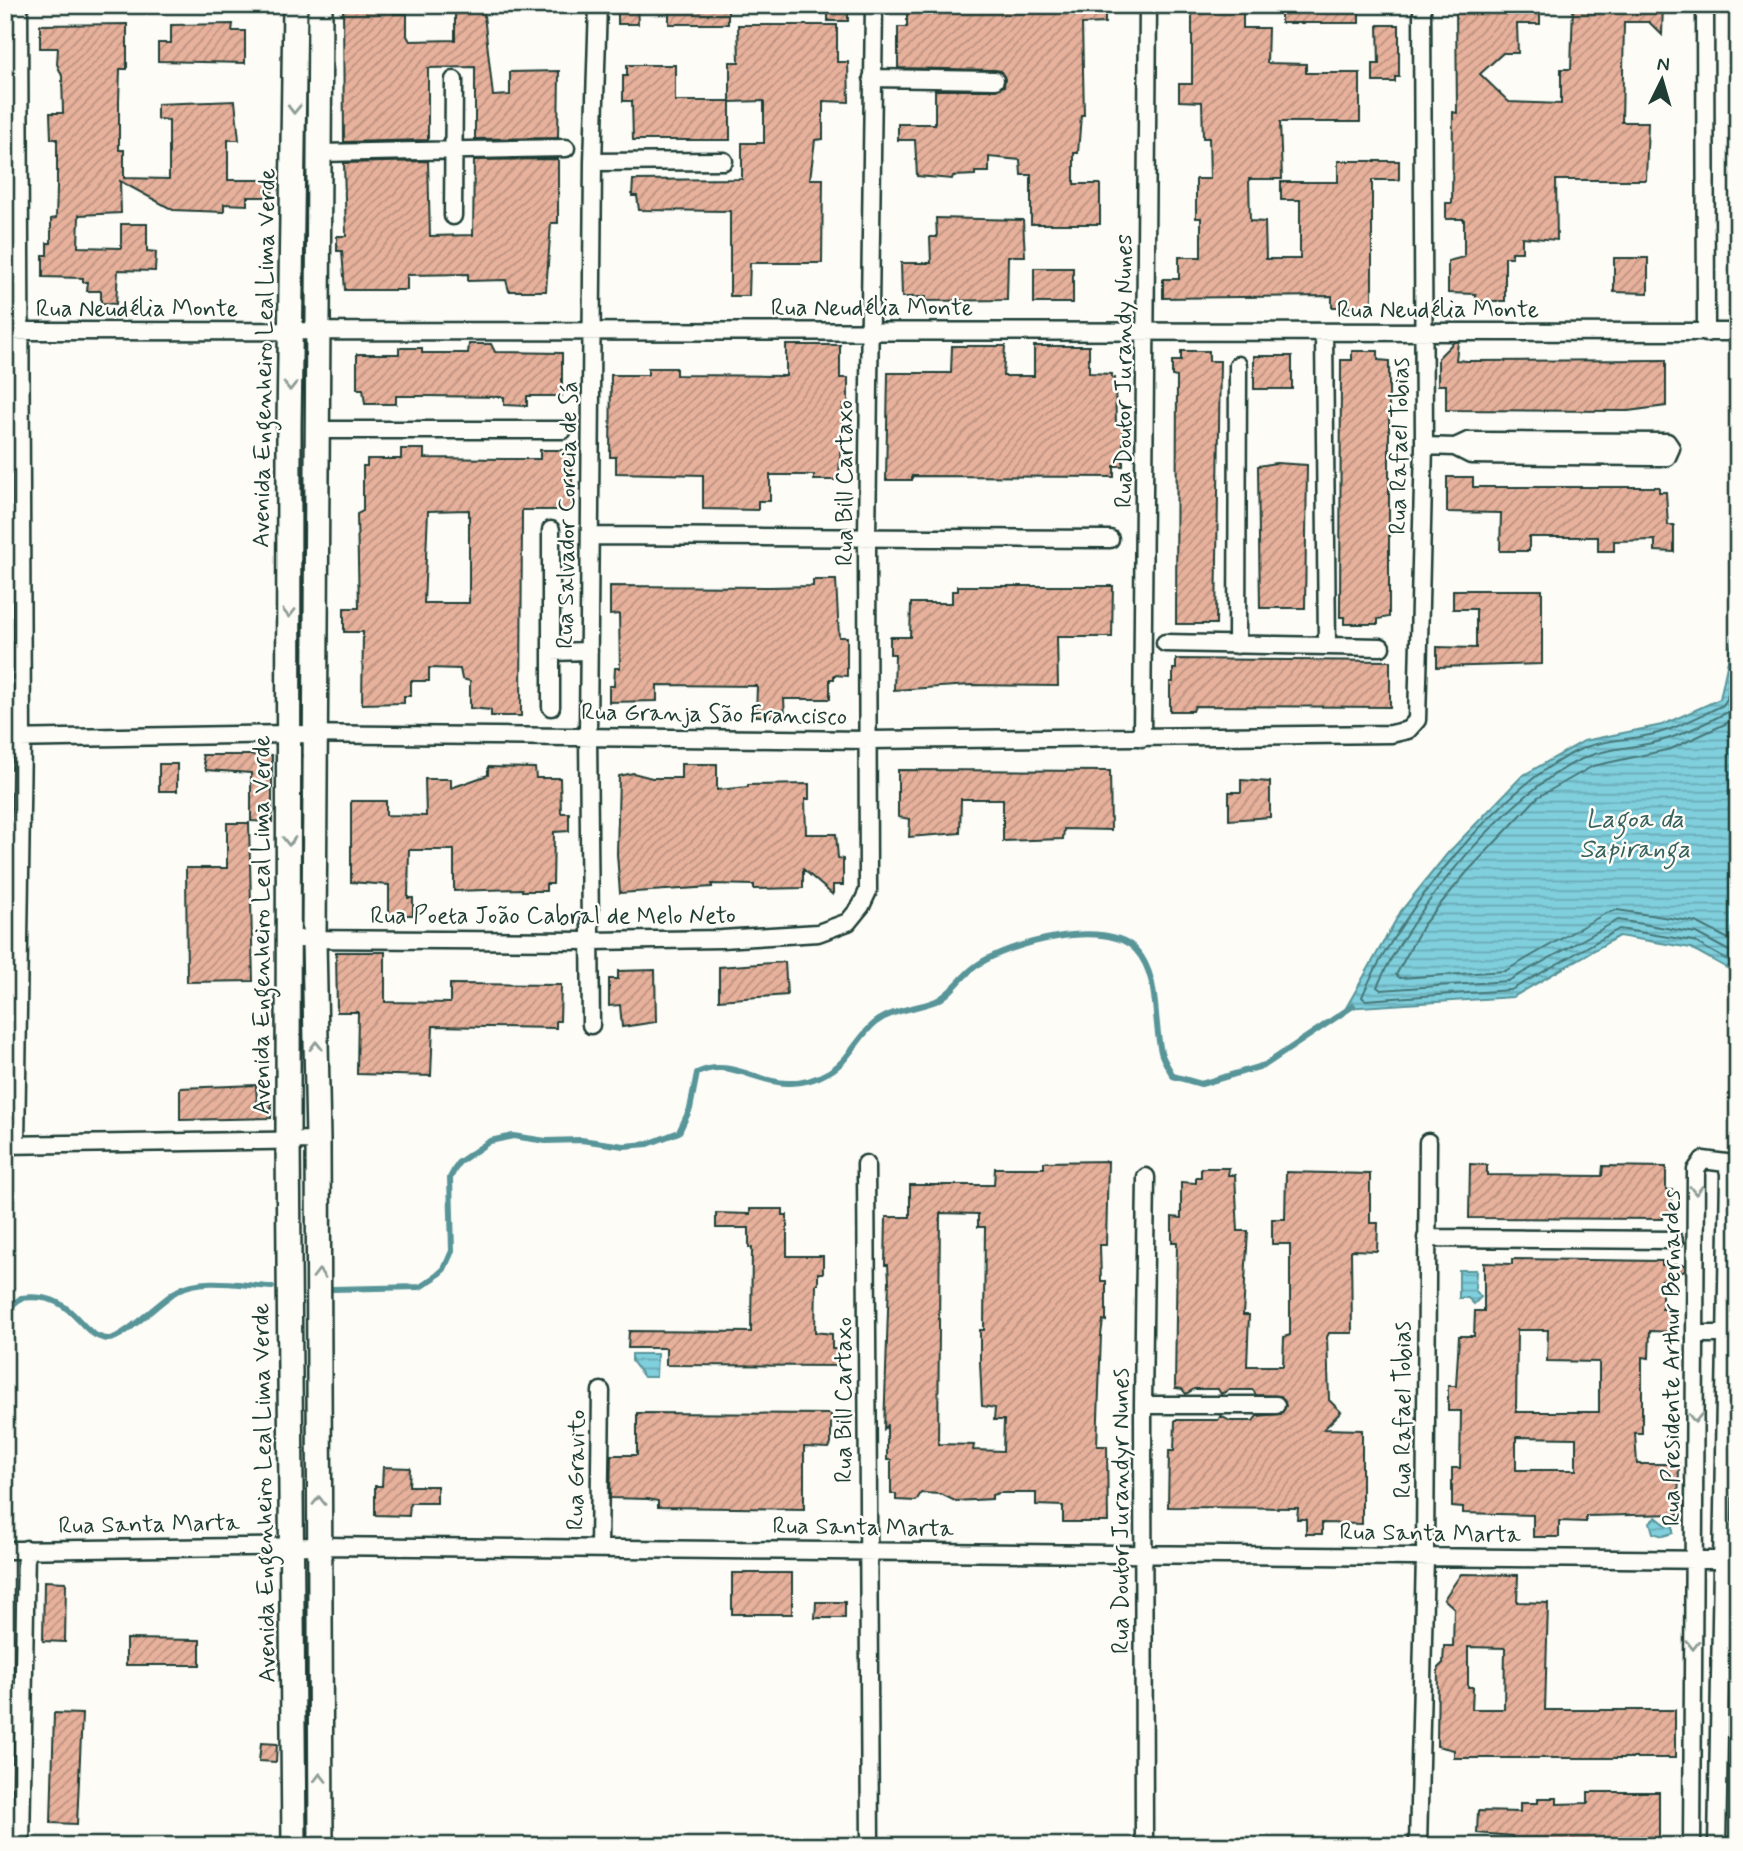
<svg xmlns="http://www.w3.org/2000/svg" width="1743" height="1851" viewBox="0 0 1743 1851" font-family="Mynerve,sans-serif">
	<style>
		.water { fill: url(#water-rules); stroke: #599599; stroke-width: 2 }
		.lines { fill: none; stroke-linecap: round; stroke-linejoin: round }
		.shore { stroke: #467778; stroke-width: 2 }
		.stream { stroke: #599599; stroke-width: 6 }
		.building { fill: url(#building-hatch); stroke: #1f3d34; stroke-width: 2; fill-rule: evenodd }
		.minor-casing { stroke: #1f3d34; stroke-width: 21 }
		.secondary-casing { stroke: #1f3d34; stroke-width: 28 }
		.minor { stroke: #fdfcf7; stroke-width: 16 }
		.secondary { stroke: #fdfcf7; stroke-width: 23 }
		.oneway { stroke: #8e9c96 }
		.labels { text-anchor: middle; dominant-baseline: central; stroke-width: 5; stroke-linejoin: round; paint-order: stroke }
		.street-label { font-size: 24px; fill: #1f3d34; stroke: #fdfcf7 }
		.water-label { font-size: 26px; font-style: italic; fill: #37625e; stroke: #fdfcf7 }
	</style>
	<defs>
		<pattern id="water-rules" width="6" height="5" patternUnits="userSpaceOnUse" patternTransform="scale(1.75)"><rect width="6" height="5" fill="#80cfdd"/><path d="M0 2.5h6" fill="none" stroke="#68a9b4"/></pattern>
		<pattern id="building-hatch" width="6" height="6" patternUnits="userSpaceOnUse" patternTransform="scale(1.75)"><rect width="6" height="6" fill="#e7b19c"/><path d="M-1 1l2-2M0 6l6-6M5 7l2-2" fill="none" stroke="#bb9180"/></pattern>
	</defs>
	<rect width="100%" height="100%" fill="#fdfcf7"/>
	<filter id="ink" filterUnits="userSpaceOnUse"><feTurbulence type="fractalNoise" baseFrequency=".0143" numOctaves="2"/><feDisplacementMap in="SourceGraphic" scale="14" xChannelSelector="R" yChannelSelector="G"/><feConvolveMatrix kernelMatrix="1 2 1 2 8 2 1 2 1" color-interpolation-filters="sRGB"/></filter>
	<g filter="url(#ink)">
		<path class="water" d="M1738 613V974L1691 948 1619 936 1513 997 1346 1008 1401 911 1447 854 1522 776 1584 741 1662 725 1720 699Z
			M1459 1270H1476L1475 1290 1481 1297 1474 1304 1468 1298H1459Z
			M632 1354H657L656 1377H644L632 1361Z
			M1656 1517 1666 1525 1667 1522 1673 1523V1533L1663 1536 1653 1533 1650 1522Z"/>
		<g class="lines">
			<path class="shore" d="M1738 641 1727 699 1723 705C1704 714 1685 724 1665 731 1640 740 1611 738 1586 747 1505 778 1395 918 1362 997L1365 1000 1511 990 1619 929 1693 941 1738 966
				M1738 690 1734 706 1726 713C1707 722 1687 733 1667 739 1642 748 1614 746 1589 756 1513 785 1409 913 1377 987L1381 990 1508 981 1618 920 1696 933 1738 956
				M1738 718 1671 749 1593 766 1538 797 1467 872 1423 925 1396 975 1400 978 1505 971 1606 913 1617 910 1696 922 1738 944"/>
			<path class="stream" d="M333 1289 420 1287 434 1278 444 1269 452 1251 450 1178 458 1163 490 1141 513 1136 546 1141 581 1140 624 1146 648 1144 679 1132 690 1109 697 1073C740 1052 772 1105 829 1072 850 1060 858 1036 876 1022 894 1009 916 1009 936 1001 951 995 962 975 976 966 1007 943 1107 917 1136 950 1160 976 1153 1020 1161 1052 1163 1060 1169 1068 1173 1076L1201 1084 1265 1065 1353 1006
				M5 1311 21 1298C78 1291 76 1336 108 1339 122 1340 161 1300 177 1291 202 1276 244 1286 272 1287"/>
		</g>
		<path class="building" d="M343 5H394V14H407V36L410 41 455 40V6H483L493 96 510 95V72L559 71 558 138 475 139V67L428 68V140L344 142Z
			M618 5H637L638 24H618Z
			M669 5H728V24H669Z
			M828 5H848V21H828Z
			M907 5H1105V23L1082 24 1084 115H1081L1078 153H1074V184H1100V224H1031V175H1021L1020 160 989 157V172H975V175L953 176 952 179 917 176 915 140H898V124H935V90H996L1004 86 1005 79 1001 71 995 70 898 68V27H907Z
			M1192 5H1243V28H1268L1267 63 1306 64V73H1360V122H1280L1282 179H1249L1250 221 1265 222 1266 259H1300V200H1281V182H1338V161H1399V180H1372V307H1332V296L1163 298V279H1179V257H1201V218H1196V179H1210L1209 138H1203L1202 102 1179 101V84H1192Z
			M1281 5H1359V23H1281Z
			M1456 5H1540V24H1517L1518 53H1503L1480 74 1509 102 1561 104V69H1571L1573 5H1663L1662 35 1649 22H1624L1622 122H1648L1646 180H1556L1557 240 1522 237V252H1512V257H1505V301H1476V294L1448 293V261L1464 257V219H1446V203H1452L1453 112 1457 113Z
			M127 24V69H120L119 101V150H124V178L169 179V120L157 119V104L235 101 239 140H228V180H273L272 197H247V205L224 204V212L173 210 120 181 121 213 79 215 78 247 121 248V224H147V251L156 252 155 271 118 270 116 304 101 303V291H87L88 282H83V278L43 277V255H47V243H51V219L56 218 57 188V139H51L50 113H63L62 76 57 64 58 48H40V25Z
			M233 24 232 31H245V63L158 61V43H171V25Z
			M738 25H837V62H848L849 102 823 101V139L815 140 810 179H823L822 263H750L749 296H730V211L639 210 637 196H632L633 180 742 179V143H764V101L730 102V62H739Z
			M1378 25H1399V77H1395V82H1373V64H1379Z
			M627 65H675V101H730V140H633L632 101H623V76H627Z
			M558 159V223H551L546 291H509L506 280 468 281V274L407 275V290H345L342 251H337V236H346L344 163 428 161 430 236 473 235 474 160Z
			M936 218 1023 220 1025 256H1008L1007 300 926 301V297H902L901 263H931L930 237H937Z
			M1614 258H1648V293L1614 292Z
			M1034 268H1073V303H1034Z
			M1454 342H1458L1456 360 1467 361 1666 360V406L1628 411 1446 410V385H1438V358Z
			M469 344H491L495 352 562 353V396H527V406L504 405V397L425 396H396V404H365L363 389H357V354H399V348H422V353H468Z
			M786 345H840V378H848V405H843L839 476H836V480H814V475H770V501H758V510L703 509V475L616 473V457H610L611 375H648V368H676V375L786 376Z
			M952 346H1005L1003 376H1034V346H1089V373L1112 374V378H1115L1116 426H1123V466H1114V477L912 476V480H886L888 373H951Z
			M1181 351H1209V361H1220L1216 624H1176L1177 377 1172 376V361H1181Z
			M1352 351H1378V360L1389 361V617L1378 619V624H1344V617H1340L1341 360H1352Z
			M1254 356H1292V389H1254Z
			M401 449H424V458L504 459H540V450H572V510H522L521 716H491V710L470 708V681L462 679 460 669 429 668V681H411V696H404V703L362 704 363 632H344V608H359L357 514 363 511V466H367V459H401ZM469 510V603H424L428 511Z
			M1276 463 1307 465 1305 608H1260L1258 466Z
			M1447 477H1473V487H1659V492H1666L1668 525H1674V552L1655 551V540L1614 541V551H1598V537H1529V551H1500L1501 513 1447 512Z
			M813 580H836L839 637H847V676L834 675V679H830V699H784L785 716H756L757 686 657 685V701L609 702V686H614L615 668H620L619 614 610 615V586L770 587 813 586Z
			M958 586H1113L1112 637H1057L1058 686 971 685 894 690 895 654H890V637H910L911 603H952V591H958Z
			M1453 590H1542V664L1437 667V647L1476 648V609H1453Z
			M1176 659 1390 661V707L1195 706 1193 711H1170V682H1173V669H1176Z
			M202 755H272V822L251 821V773L206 770Z
			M159 764H177V791H159Z
			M681 764H717V790L748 787V785L809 784V799H805L806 834H836L838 858 843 859V885H833V895L803 869V888L754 889V885L712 884V887L620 893 617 854 619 776 633 773 652 778H681Z
			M488 767 535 768 536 778H560L561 813H569V831L554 832 553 884H546V891H522V889L454 891V850H409L408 898H413V915H389V885L351 882V801H386V815L426 816 425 779H451V788L488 775Z
			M898 770 1110 771 1111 830 1064 829 1063 839 1003 841V799H961L960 833 909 837 910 819 898 817Z
			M1241 780 1270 782V817L1229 820V792H1241Z
			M227 823H249L253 981 187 982 186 868H227Z
			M336 952H385V1002L450 1003V984L561 985 560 1021H556V1028L433 1026 431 1076 357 1074 358 1012H337Z
			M785 962 787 995 719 1000V967Z
			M655 970 656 1022 622 1027 620 1005 609 1006V979H618V971Z
			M256 1085 257 1102 271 1103V1118L180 1120V1088Z
			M1108 1161 1106 1245H1100L1101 1281H1106V1321L1103 1320 1101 1335 1097 1446H1107L1108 1522H1063V1506L1036 1505V1493H999L992 1495V1499L955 1501 941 1494 921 1493 916 1501 896 1500V1494H891V1460H887V1426L884 1429 889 1281 888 1265H885L886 1217H910V1185H994L995 1168H1044V1162ZM940 1213 978 1214V1227H985L984 1330H980V1362L982 1406 995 1408 994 1420H1004L1003 1451 973 1450 974 1445 938 1444Z
			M1470 1164 1487 1165V1175L1602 1176 1603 1166 1666 1167V1190H1672L1671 1215 1663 1214V1219L1469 1218Z
			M1201 1168H1229L1228 1175H1235L1238 1231H1248L1243 1315H1249L1247 1366H1283L1284 1337 1290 1335V1244H1272V1219H1285L1286 1172 1370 1174V1223H1378L1377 1251 1351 1250 1352 1333H1329L1327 1337 1329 1400 1341 1412 1324 1429 1362 1430V1524L1322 1523V1534H1306V1519H1297L1298 1508 1168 1507 1169 1451H1174L1175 1420H1218L1221 1416 1230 1421H1253L1257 1416 1281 1414 1286 1406 1281 1396 1256 1395 1253 1390H1229L1221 1394 1218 1389H1194L1186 1394 1182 1389 1175 1388 1177 1242H1172V1217L1181 1218V1182L1196 1183V1177H1201Z
			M750 1209H783V1215H787V1256H823V1273H818V1284H816L815 1332 832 1334V1349H839V1366L666 1365V1348H628L629 1331 751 1332 752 1248H749V1228H716V1213L750 1214Z
			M1512 1259 1662 1261V1265H1685V1271L1662 1280V1309H1677L1676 1332 1650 1331 1649 1358 1642 1357V1433H1635L1637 1464H1679L1678 1514 1586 1516V1522L1559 1521V1537H1533V1515L1463 1513V1508L1452 1507V1468H1460L1461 1411H1448V1386H1456L1459 1336H1474L1475 1311H1484V1263L1512 1264ZM1517 1330H1548L1547 1361 1599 1362V1412H1516ZM1516 1437 1576 1438V1470H1516Z
			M637 1413 829 1414 831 1415V1444L829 1448 804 1447V1509L658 1507V1501L648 1499 610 1498 611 1455H637Z
			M383 1467 410 1468 409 1486H437V1503H410L409 1516 375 1515V1486H382Z
			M732 1573H792V1614H732Z
			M1461 1574 1518 1575 1517 1602 1548 1603 1545 1710H1675V1758H1454V1750L1437 1746 1438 1668 1443 1663 1444 1646H1453L1454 1608 1444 1599ZM1468 1647 1505 1648 1504 1709H1472L1473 1687H1468Z
			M44 1581 66 1582 65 1642 43 1641Z
			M816 1602H845V1618H815Z
			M126 1639 200 1640V1665H126Z
			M54 1713 82 1714 77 1824 51 1823Z
			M261 1743 277 1744 276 1762 259 1761Z
			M1588 1792H1659V1846H1512V1836L1477 1833 1478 1811 1520 1812V1803H1538V1798H1557V1804L1588 1803Z"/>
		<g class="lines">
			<defs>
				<path id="minor" d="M1705 5 1706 333
					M872 78 995 80
					M320 153 566 148
					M593 162 724 161
					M453 216 454 80
					M5 331 1738 332
					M1324 333 1327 646
					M318 430H563
					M1424 446 1455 447 1471 455 1651 457H1667L1671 448 1667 442 1468 441 1455 447
					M592 536 1110 539
					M1165 643 1381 647
					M1237 645 1238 365
					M551 652 589 651
					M551 707V530
					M1142 738 1148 5
					M5 739 289 734 869 740 1391 734 1408 730 1417 720 1424 446 1422 5
					M289 939 592 941 722 939 818 933 848 922 861 906 868 891 867 538 874 5
					M591 1025 588 736 593 162 598 5
					M5 1145 318 1140
					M16 1145 22 739 19 5
					M866 1164 870 1846
					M1426 1238 1674 1240
					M1695 1334H1738
					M1143 1405H1276
					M599 1548 601 1391
					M5 1550 319 1546 1721 1560
					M21 1846 26 1549
					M1144 1846 1143 1405 1146 1177
					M1418 1846 1425 1557 1428 1142
					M1692 1846 1696 1170 1703 1160 1726 1163 1729 1173 1717 1846"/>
				<path id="secondary" d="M320 5 314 940 318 1140 321 1846
					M294 1846 288 1140 289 426 295 5"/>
			</defs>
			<use href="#minor" class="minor-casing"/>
			<use href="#secondary" class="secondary-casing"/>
			<use href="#minor" class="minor"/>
			<use href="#secondary" class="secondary"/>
		</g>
		<defs><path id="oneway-chevron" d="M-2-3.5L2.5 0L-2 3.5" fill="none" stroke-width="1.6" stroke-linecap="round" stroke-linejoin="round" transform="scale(1.75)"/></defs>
		<g class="oneway">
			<use href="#oneway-chevron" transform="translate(294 109) rotate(91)"/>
			<use href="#oneway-chevron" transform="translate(290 386) rotate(91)"/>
			<use href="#oneway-chevron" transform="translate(289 613) rotate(90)"/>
			<use href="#oneway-chevron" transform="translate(289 841) rotate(90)"/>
			<use href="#oneway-chevron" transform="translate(316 1046) rotate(-91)"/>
			<use href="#oneway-chevron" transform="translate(1696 1190) rotate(90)"/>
			<use href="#oneway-chevron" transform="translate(319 1274) rotate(-90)"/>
			<use href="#oneway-chevron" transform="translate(1695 1418) rotate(90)"/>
			<use href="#oneway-chevron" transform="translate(319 1501) rotate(-90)"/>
			<use href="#oneway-chevron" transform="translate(1693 1645) rotate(90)"/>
			<use href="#oneway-chevron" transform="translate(320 1778) rotate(-90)"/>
		</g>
	</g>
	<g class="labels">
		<g class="street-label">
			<text x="872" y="308">Rua Neudélia Monte</text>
			<text x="137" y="309">Rua Neudélia Monte</text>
			<text x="1438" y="310">Rua Neudélia Monte</text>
			<text transform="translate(265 358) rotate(-89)">Avenida Engenheiro Leal Lima Verde</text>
			<text transform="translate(1124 371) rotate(-90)">Rua Doutor Jurandy Nunes</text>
			<text transform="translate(1400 446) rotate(-89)">Rua Rafael Tobias</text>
			<text transform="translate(845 483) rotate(-90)">Rua Bill Cartaxo</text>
			<text transform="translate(568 515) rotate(-89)">Rua Salvador Correia de Sá</text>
			<text transform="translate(714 715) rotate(1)">Rua Granja São Francisco</text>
			<text x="553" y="916">Rua Poeta João Cabral de Melo Neto</text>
			<text transform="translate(262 925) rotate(-90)">Avenida Engenheiro Leal Lima Verde</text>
			<text transform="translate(1672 1358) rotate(-90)">Rua Presidente Arthur Bernardes</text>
			<text transform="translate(844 1400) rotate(-90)">Rua Bill Cartaxo</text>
			<text transform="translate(1403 1410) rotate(-90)">Rua Rafael Tobias</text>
			<text transform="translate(577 1470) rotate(-89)">Rua Gravito</text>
			<text transform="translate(265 1493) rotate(-91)">Avenida Engenheiro Leal Lima Verde</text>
			<text transform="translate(1121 1511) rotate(-90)">Rua Doutor Jurandyr Nunes</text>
			<text transform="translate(149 1525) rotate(-1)">Rua Santa Marta</text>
			<text transform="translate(863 1528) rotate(1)">Rua Santa Marta</text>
			<text transform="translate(1430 1534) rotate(1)">Rua Santa Marta</text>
		</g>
		<g class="water-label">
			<text x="1635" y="820">Lagoa da<tspan x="1635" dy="30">Sapiranga</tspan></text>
		</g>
	</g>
	<rect width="1743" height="1851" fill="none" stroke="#fdfcf7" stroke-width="28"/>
	<rect x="14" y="14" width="1715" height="1823" fill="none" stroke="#1f3d34" stroke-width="2.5" filter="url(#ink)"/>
	<g transform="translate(1662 80) rotate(5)" stroke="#fdfcf7" stroke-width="5" paint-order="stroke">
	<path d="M0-5L12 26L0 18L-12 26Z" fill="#1f3d34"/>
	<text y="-10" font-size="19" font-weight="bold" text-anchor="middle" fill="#1f3d34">N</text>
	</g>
</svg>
